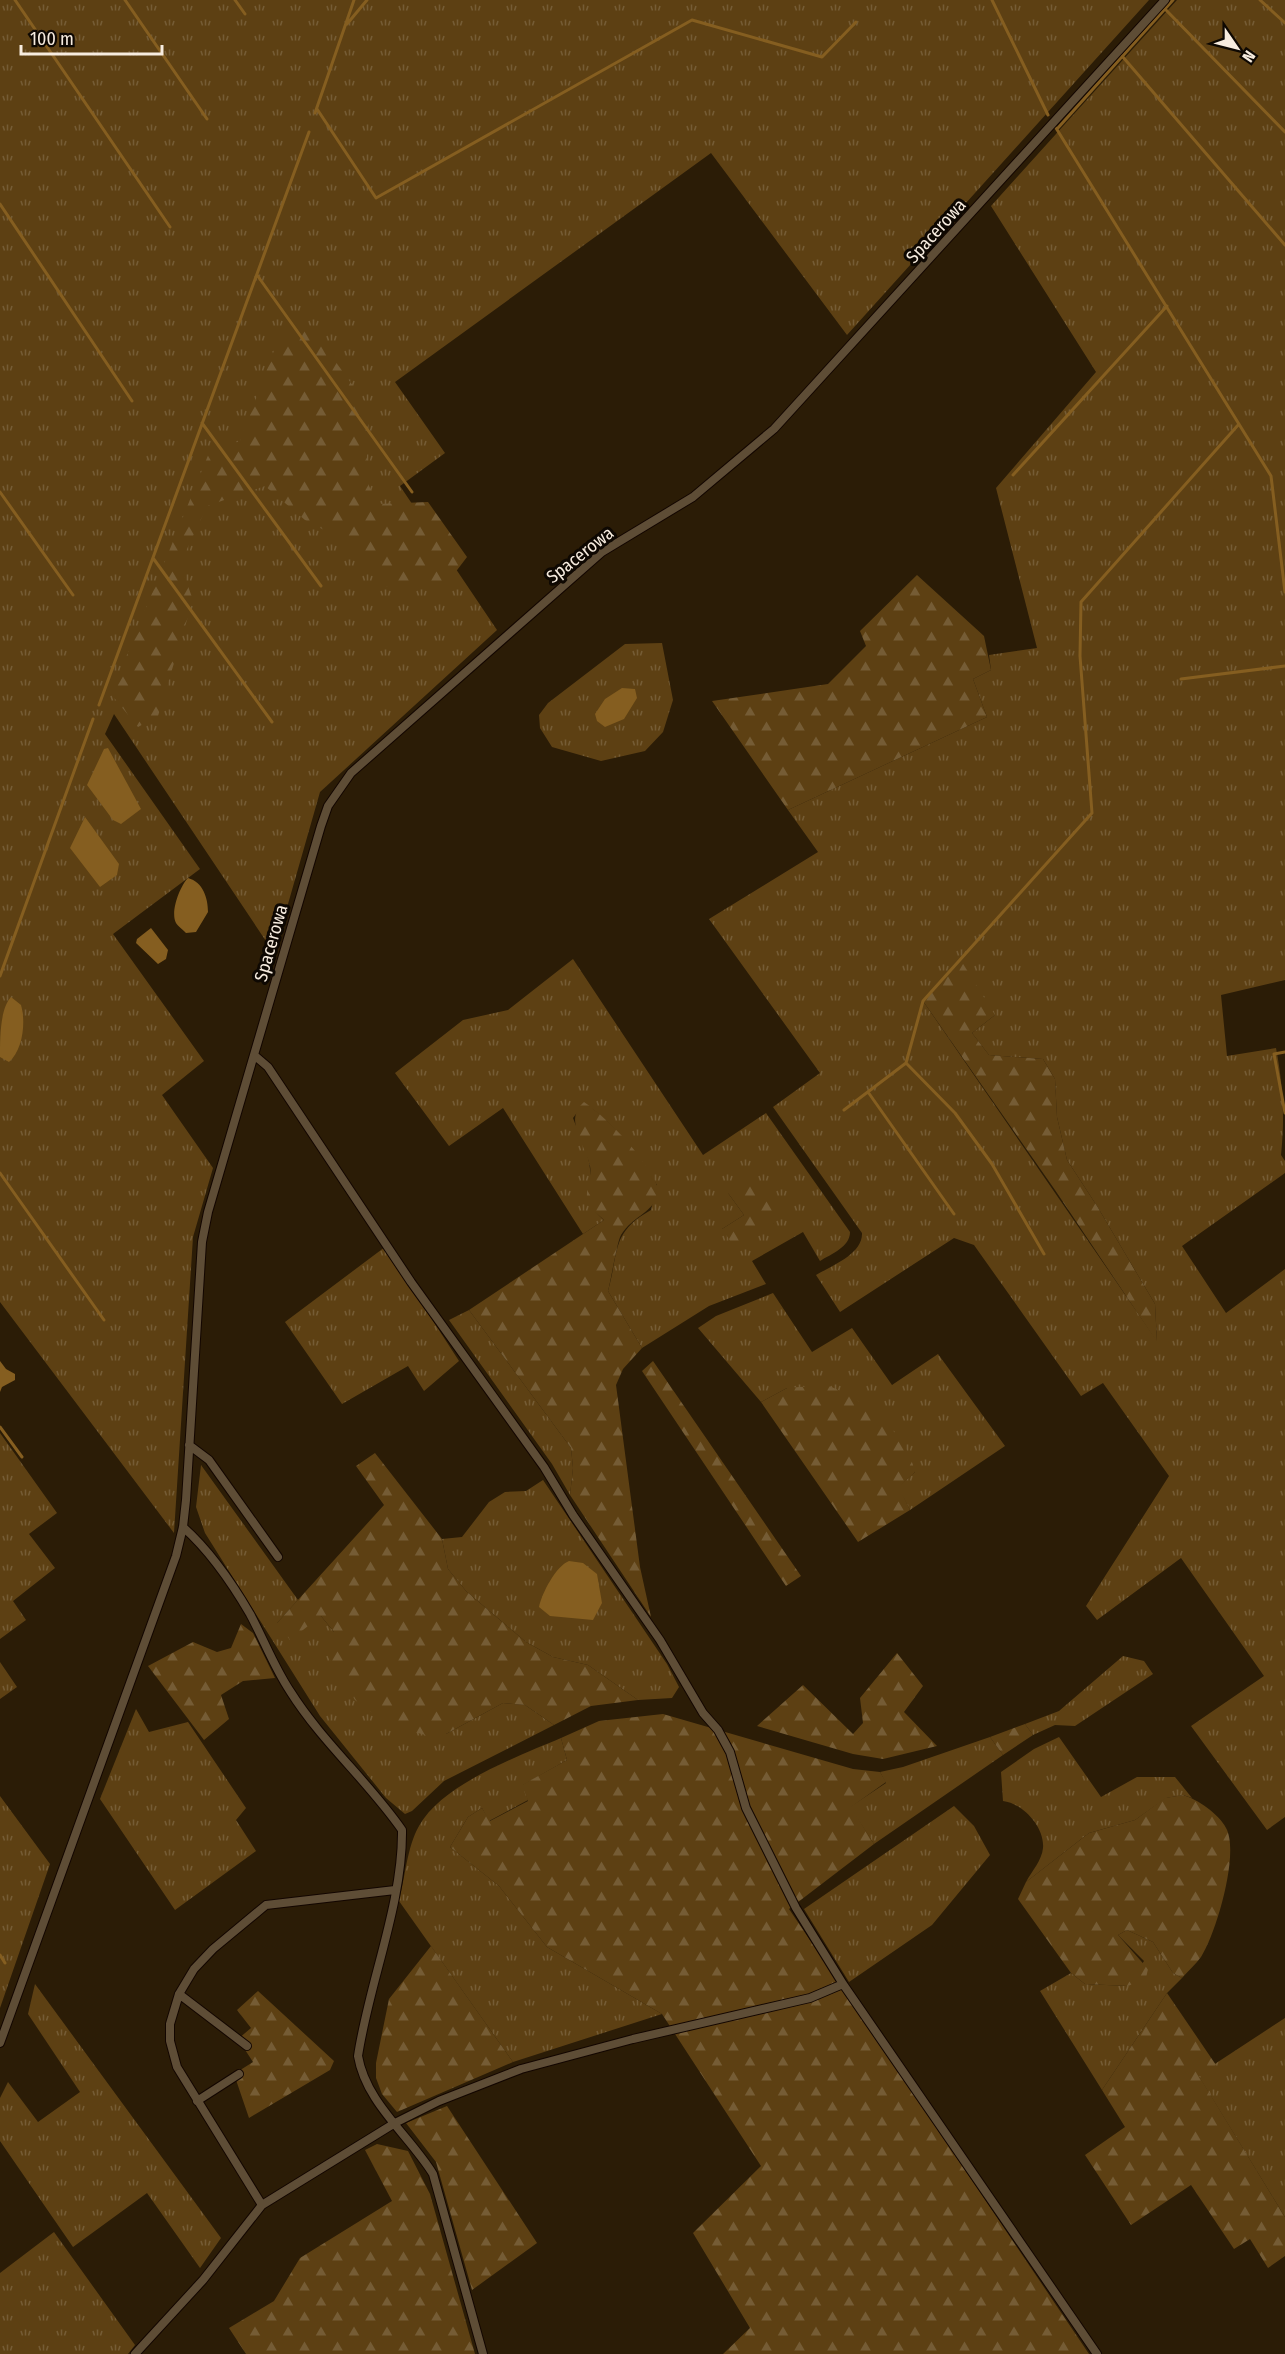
<svg xmlns="http://www.w3.org/2000/svg" width="1285" height="2354" viewBox="0 0 1285 2354" font-family="'Fira Sans Condensed',sans-serif">
	<style>
		.grass { fill: url(#grass-tufts); fill-rule: evenodd }
		.forest { fill: url(#forest-firs) }
		.water { fill: #855e20 }
		.lines { fill: none; stroke-linecap: round; stroke-linejoin: round }
		.stream { stroke: #855e20; stroke-width: 3 }
		.minor-casing { stroke: #130600; stroke-width: 10 }
		.minor { stroke: #5e4d36; stroke-width: 8 }
		.labels { text-anchor: middle; dominant-baseline: central; stroke-width: 6; stroke-linejoin: round; paint-order: stroke }
		.street-label { font-size: 18px; fill: #f7ecdf; stroke: #0e0802 }
	</style>
	<defs>
		<pattern id="grass-tufts" width="24" height="20" patternUnits="userSpaceOnUse" patternTransform="scale(1.5)"><rect width="24" height="20" fill="#5d4013"/><path d="M3 7l-1-3M5 7V3M7 7l1-3M15 17l-1-3M17 17v-4M19 17l1-3" fill="none" stroke="#755c35"/></pattern>
		<pattern id="forest-firs" width="22" height="20" patternUnits="userSpaceOnUse" patternTransform="scale(1.5)"><rect width="22" height="20" fill="#5d4013"/><path d="M5 1l3.5 6h-7zM16 11l3.5 6h-7z" fill="#755c35"/></pattern>
	</defs>
	<rect width="100%" height="100%" fill="#2b1c06"/>
	<path class="grass" d="M0 0H1149L847 335 711 153 395 382 445 453 400 486 497 630 320 792 274 953 114 714 105 734 200 869 113 934 204 1061 162 1095 213 1168 193 1237 174 1533 0 1302Z
		M1177 0H1285V980L1221 995 1227 1056 1276 1048C1283 1085 1285 1118 1281 1155L1285 1161V1173L1182 1246 1226 1313 1285 1269V1817L1267 1830 1191 1726 1264 1676 1181 1558 1097 1620 1086 1606 1169 1476 1103 1383 1081 1396 974 1245 954 1238 840 1312 816 1275C831 1266 863 1254 862 1233L773 1107 820 1073 709 919 818 852 788 810 987 717 973 679 991 670 989 655 1037 648 996 488 1096 372 991 206ZM923 1001 995 1015 972 1033 989 1055 1043 1059 1055 1079 1057 1117 1067 1160 1097 1206 1155 1304 1157 1341Z
		M662 643 673 700 663 732 645 751 601 761 552 747 540 728 539 715 548 703 625 644Z
		M573 959 703 1155 766 1113 850 1232C850 1247 831 1254 820 1261L803 1232 752 1261 766 1284 709 1306 642 1348 608 1291C619 1252 611 1232 651 1210L657 1185C636 1155 615 1123 584 1103L573 1118C578 1133 589 1153 590 1169 592 1198 578 1196 604 1220L583 1234 503 1108 449 1146 395 1073 463 1020 508 1010ZM728 1193 774 1223 722 1229 744 1215Z
		M385 1247 459 1361 424 1391 408 1366 342 1404 285 1322Z
		M773 1293 812 1352 852 1328 892 1385 938 1354 1005 1446 910 1510 898 1487 915 1472 787 1388 761 1402 698 1328 716 1316Z
		M469 1310 571 1448 573 1468 570 1495 552 1464 449 1320Z
		M0 1433 57 1513 29 1534 55 1568 13 1601 26 1620 0 1639Z
		M201 1465 298 1600 277 1623 321 1616 334 1632 446 1734 503 1703 525 1705 554 1725 444 1781 412 1811 405 1814 386 1798 320 1716 205 1533 196 1507Z
		M543 1480 667 1664 679 1687 672 1698 638 1700 588 1665 553 1657 526 1642 466 1591 448 1569 442 1539 462 1537 489 1502 505 1492 526 1491Z
		M1123 1656 1144 1661 1153 1674 1075 1726 1055 1725 1033 1735 1025 1724 1059 1711Z
		M0 1662 17 1687 0 1699Z
		M136 1709 149 1732 188 1722 246 1808 236 1820 256 1851 175 1910 100 1799Z
		M990 1737 1003 1755 874 1844 850 1807 886 1783 880 1772 903 1767Z
		M1059 1737 1101 1797 1137 1777H1175L1192 1798 1183 1795 1166 1798 1135 1820 1089 1833 1026 1882C1032 1871 1042 1860 1043 1848 1045 1827 1022 1803 1003 1801L1001 1772 1034 1749Z
		M561 1738 567 1760 523 1785 528 1800 489 1821 482 1808 468 1817 450 1847 499 1886 547 1947 662 2014 513 2062 399 1901C405 1878 407 1847 419 1826 442 1784 519 1756 561 1738Z
		M0 1796 50 1864 0 2008Z
		M954 1806 974 1826 990 1855 932 1925 849 1982 804 1909Z
		M1127 1930 1153 1942 1173 1973 1182 1978 1167 1993 1102 2090 1040 1991 1071 1973 1085 1984 1128 1986 1144 1961 1118 1935Z
		M35 1984 221 2238 200 2268 147 2193 73 2247 0 2141V2098L8 2082 38 2122 80 2092 28 2014Z
		M1285 2018V2217L1198 2075Z
		M54 2232 135 2345 128 2354H0V2273Z"/>
	<path class="forest" d="M309 325 369 408 366 480 378 504 428 502 467 557 448 582 384 587 351 544 305 520 265 486 207 506 180 564 193 600 158 716 138 727 111 694 209 453 240 441 278 340Z
		M917 575 984 636 991 670 973 679 987 717 788 810 712 701 828 684 866 646 860 631Z
		M960 959 995 1015 972 1033 989 1055 1043 1059 1055 1079 1057 1117 1067 1160 1097 1206 1155 1304 1157 1342 1055 1190 923 1001Z
		M584 1102C609 1119 653 1165 660 1194 648 1216 633 1216 621 1235 617 1242 611 1280 608 1291L642 1348 623 1369 616 1385 640 1567 651 1617 570 1495 573 1468 571 1448 469 1310 604 1220C598 1214 588 1208 587 1198 586 1188 592 1176 590 1166 585 1144 563 1120 584 1102Z
		M753 1180 775 1208 774 1223 738 1252 722 1229 744 1215 728 1193Z
		M653 1361 801 1576 786 1586 642 1371Z
		M826 1385C864 1399 906 1431 915 1472L899 1487 910 1510 858 1542 761 1402 787 1388Z
		M375 1453 442 1539 448 1569 466 1591 526 1642 553 1657 588 1665 638 1700 591 1706 554 1725 525 1705 503 1703 446 1734 425 1735 387 1724 355 1700 327 1655 334 1632 321 1616 290 1640 277 1623 384 1505 356 1466Z
		M241 1624 253 1633 275 1678 243 1681 221 1695 229 1719 204 1740 148 1666 193 1642 217 1652 231 1648Z
		M897 1653 923 1686 904 1712 937 1746 883 1759 853 1754 757 1726 803 1685 853 1734 863 1723 860 1698Z
		M663 1714 853 1769 880 1772 886 1782 851 1807 874 1844 789 1909 1089 2354H723L750 2328 693 2233 761 2166 662 2014 547 1947 499 1886 450 1847 468 1817 482 1808 490 1821 528 1801 522 1785 567 1760 561 1738 599 1721Z
		M1025 1724 1033 1735 1003 1755 990 1737Z
		M1183 1795C1197 1799 1219 1814 1226 1828 1240 1853 1216 1934 1201 1957 1196 1964 1188 1971 1182 1978L1173 1973 1153 1942 1127 1930 1118 1935 1148 1969 1146 1978 1128 1986 1085 1984 1071 1973 1018 1899 1026 1882 1089 1833 1135 1820 1165 1798Z
		M431 1946 513 2062 397 2112 382 2094 376 2078V2063L389 1999Z
		M258 1991 334 2061 330 2070 249 2118 234 2074 253 2062 238 2039 251 2028 237 2010Z
		M1167 1993 1216 2065 1199 2076 1285 2217V2256L1268 2268 1250 2239 1234 2249 1191 2185 1131 2225 1085 2155 1125 2127 1102 2090Z
		M447 2106 537 2243 472 2290 436 2162 406 2123Z
		M377 2144 408 2151 430 2194 475 2354H246L229 2328 274 2301 300 2258 392 2201 365 2150Z"/>
	<path class="water" d="M622 688 635 689 637 698 624 719 605 727 597 721 595 714 605 699Z
		M108 748 141 809 121 824 113 820 87 785 104 749Z
		M85 817 119 864 117 875 100 887 70 848Z
		M188 878C203 882 208 898 208 912L196 932 186 933C183 930 178 926 176 923 170 912 180 886 188 878Z
		M151 928 168 950 166 959 158 964 136 943 137 939Z
		M11 997 21 1005C26 1022 23 1050 9 1062L0 1057C0 1038 0 1009 11 997Z
		M0 1361 6 1369 15 1374V1380L2 1387 0 1392Z
		M569 1561 583 1563 597 1574 602 1603 593 1620 550 1616 539 1607C542 1593 556 1566 569 1561Z"/>
	<g class="lines">
		<path class="stream" d="M15 0 170 227
			M125 0 207 119
			M235 0 245 14
			M992 0 1048 115
			M1260 0 1285 23
			M1165 9 1285 132
			M347 24 367 0
			M1122 56 1285 245
			M317 109 376 198 692 20 822 57 856 22
			M315 113 354 0
			M1056 128 1271 476 1285 592
			M1057 129 1173 0
			M0 204 132 401
			M257 275 412 492
			M202 423 321 586
			M1013 475 1167 306
			M0 492 73 595
			M153 558 272 722
			M1181 679 1285 666
			M99 705 309 132
			M0 976 93 719
			M1285 1052 1274 1054 1285 1113
			M906 1063 955 1113 992 1164 1044 1254
			M868 1092 954 1214
			M844 1110 906 1063 923 1001 1092 813 1080 656 1081 602 1239 424
			M0 1173 104 1320
			M0 1427 22 1457
			M0 1955 5 1963"/>
		<defs>
			<path id="minor" d="M254 1055 268 1067 411 1282 544 1467 573 1515 660 1640 703 1713 718 1730 730 1752 746 1808 796 1908 843 1984 1097 2354
				M189 1445 209 1460 278 1557
				M183 1527C210 1551 232 1583 250 1614 264 1640 274 1667 290 1691 322 1742 368 1781 402 1830 403 1903 369 1983 358 2056 366 2103 409 2135 433 2174L483 2354
				M179 1994 247 2046
				M0 2043 176 1556 183 1527 186 1500 202 1242 208 1212 321 826 328 806 351 773 602 552 693 497 774 429 1165 0
				M197 2101 239 2074
				M262 2205 177 2067 170 2041V2024L179 1994 194 1969 213 1949 266 1905 395 1890
				M135 2354 203 2280 262 2205 395 2123 439 2101 521 2069 633 2039 810 1998 843 1984"/>
		</defs>
		<use href="#minor" class="minor-casing"/>
		<use href="#minor" class="minor"/>
	</g>
	<g class="labels">
		<g class="street-label">
			<text transform="translate(936 231) rotate(-48)">Spacerowa</text>
			<text transform="translate(580 555) rotate(-38)">Spacerowa</text>
			<text transform="translate(271 943) rotate(-74)">Spacerowa</text>
		</g>
	</g>
	<g transform="translate(1237 48) rotate(125)" stroke="#0e0802" stroke-width="4.5" paint-order="stroke">
	<path d="M0-4.5L10 22L0 15L-10 22Z" fill="#f7ecdf"/>
	<text y="-9" font-size="16" font-weight="bold" text-anchor="middle" fill="#f7ecdf">N</text>
	</g>
	<path d="M21 45v9h141v-9" fill="none" stroke="#f7ecdf" stroke-width="3"/>
	<text x="30" y="45" font-size="18" fill="#f7ecdf" stroke="#0e0802" stroke-width="4.5" paint-order="stroke">100 m</text>
</svg>
